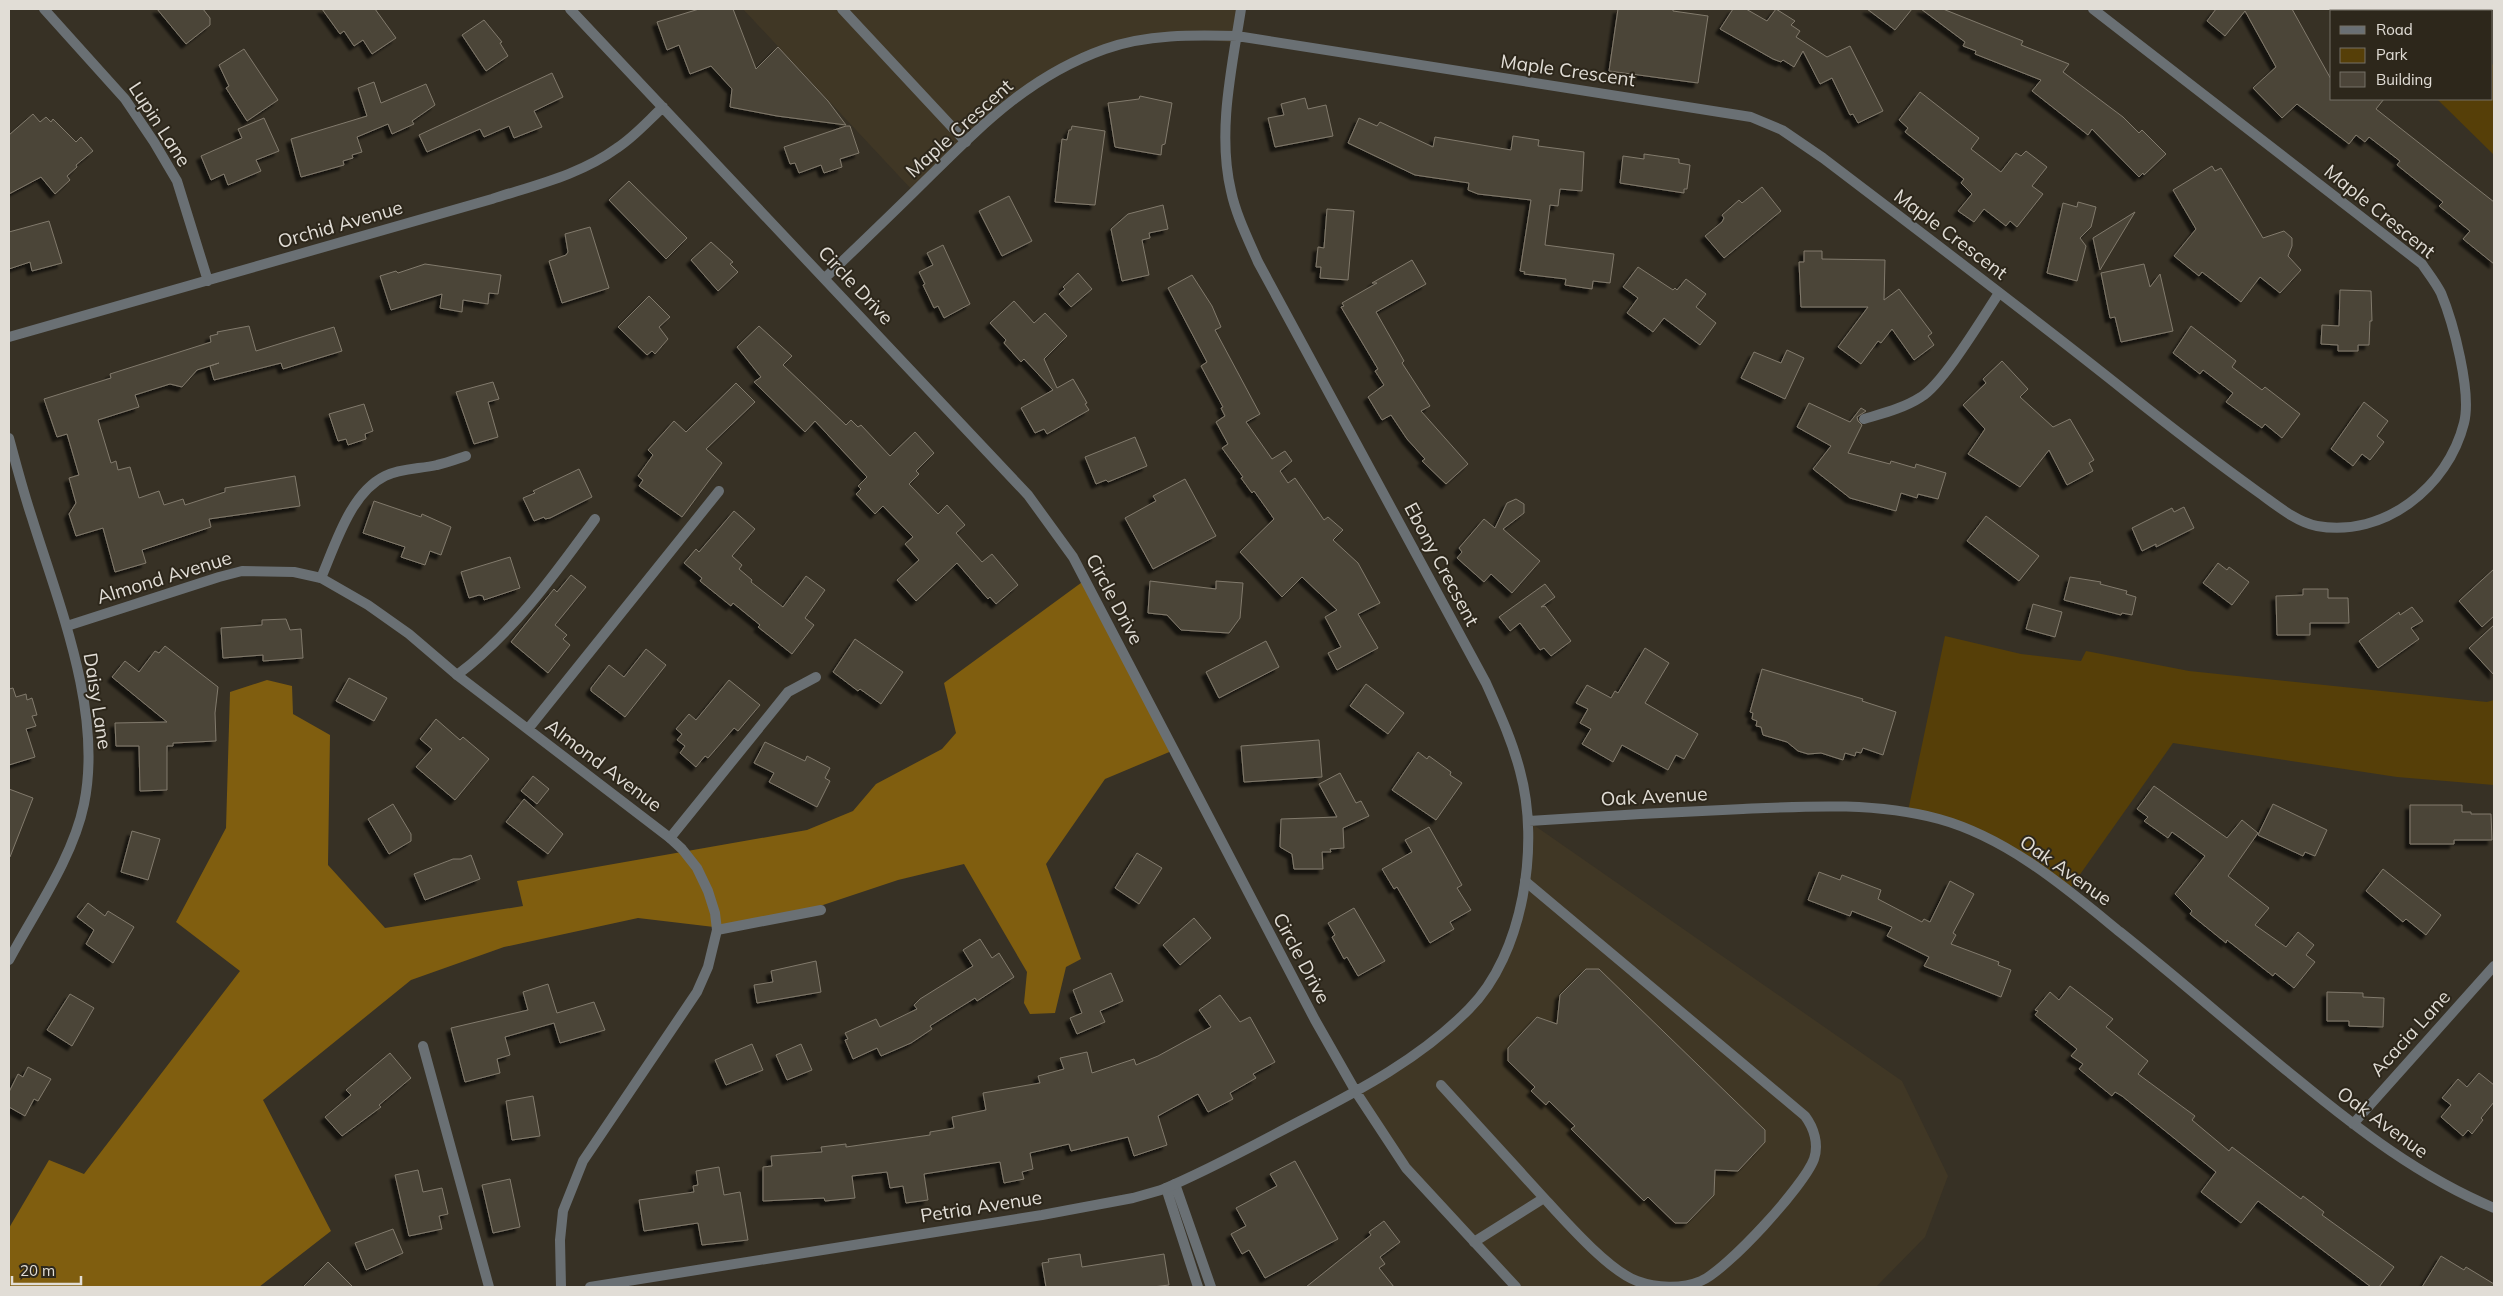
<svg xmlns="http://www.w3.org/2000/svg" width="2503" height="1296" viewBox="0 0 2503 1296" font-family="Mulish,sans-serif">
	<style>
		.built { fill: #403725 }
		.green { fill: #563f08 }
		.forest { fill: #805e0f }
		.building { fill: #4c4539; stroke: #817a6c; filter: url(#shadow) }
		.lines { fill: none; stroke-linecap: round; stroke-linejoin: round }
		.service { stroke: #6a7074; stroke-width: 10 }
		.minor { stroke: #6a7074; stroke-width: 10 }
		.labels { text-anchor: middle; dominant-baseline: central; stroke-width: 4; stroke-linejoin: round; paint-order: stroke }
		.street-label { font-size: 19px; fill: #e1ddd6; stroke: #2d271b }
	</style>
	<defs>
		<filter id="shadow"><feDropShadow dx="-4.5" dy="4.5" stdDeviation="1" flood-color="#0009"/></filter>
	</defs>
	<rect width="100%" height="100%" fill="#373125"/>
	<path class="built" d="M743 9H1240L1235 43 1185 37 1144 39 1059 67 913 191Z
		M1528 821 1902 1081 1948 1176 1925 1237 1876 1287H1514L1406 1170 1355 1091 1398 1064 1469 1008 1494 973 1520 907Z"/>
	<path class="green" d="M2383 9H2443L2447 11H2385Z
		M2492 64 2494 66V155L2437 99H2492Z
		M1945 636 2021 654 2081 661 2086 651 2189 671 2487 702 2494 700V785L2397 777 2173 743 2069 890 1985 834 1908 811Z"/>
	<path class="forest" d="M1085 580 1174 750 1105 779 1046 864 1081 959 1066 967 1055 1013 1030 1014 1024 1003 1027 972 964 864 898 880 817 907 714 927 638 918 504 947 411 980 263 1100 331 1231 259 1287H9V1228L49 1160 84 1174 240 971 176 922 226 828 230 692 267 680 292 686 293 714 330 735 328 865 385 928 523 906 517 881 807 830 853 811 876 784 942 749 956 733 944 683Z"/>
	<path class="building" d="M157 9H203L210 18V25L186 44Z
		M322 9H375L396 38 372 54 363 40 354 46 344 31 340 34Z
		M699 9H733L756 69 778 47 828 101 846 125 777 116 730 107 732 89 711 66 690 74 679 45 667 50 657 22Z
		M1618 9H1673V11L1708 16 1698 83 1609 71Z
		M1733 9H1746L1767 21 1776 9 1795 21 1791 25 1800 31 1796 37 1827 57 1850 46 1883 111 1858 123 1853 114 1850 115 1832 78 1820 84 1803 51 1794 67 1783 60 1781 62 1773 59 1720 29Z
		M1867 9H1912L1895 30Z
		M1921 9H1943L2023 41 2021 45 2069 64 2063 72 2123 117 2139 133 2142 130 2166 154 2144 175 2143 173 2139 177 2092 129 2088 135 2032 91 2041 80 1975 54 1976 51 1963 46 1965 42Z
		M2216 9H2292L2332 81V99H2384L2376 109 2494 202V264L2463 239 2470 231 2439 206 2443 202 2397 165 2400 161 2369 137 2365 142 2356 135 2349 144 2297 104 2282 118 2253 88 2276 67 2245 11 2225 36 2207 21Z
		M484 20 502 42 500 43 508 56 486 71 462 35Z
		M244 49 278 100 247 121 226 88 229 86 219 65Z
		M552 73 563 97 534 111 542 127 514 138 509 126 484 137 480 129 427 152 419 135Z
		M374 82 381 103 426 84 435 105 412 121 414 124 392 134 388 124 357 137 362 152 352 155 353 158 343 161 344 165 301 177 291 139 367 116 358 88Z
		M1920 92 1979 138 1971 149 2001 172 2016 153 2021 156 2026 151 2047 167 2032 186 2043 194 2017 227 2010 221 2006 226 1984 209 1974 222 1958 211 1972 194 1961 183 1964 179 1905 132 1908 128 1899 120Z
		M1140 96 1172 103 1165 144 1162 145 1161 155 1115 147 1108 103 1139 99Z
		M1305 98 1308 109 1326 105 1333 136 1275 147 1268 118 1284 115 1281 104Z
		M33 114 40 122 46 117 51 122 53 119 76 142 81 137 93 151 76 165 77 167 67 176 70 180 55 194 41 177 9 194V135Z
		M264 118 279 151 256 160 261 171 228 185 224 174 211 180 201 156 242 138 238 129Z
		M1359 118 1377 126 1380 122 1433 147 1435 137 1511 150 1513 136 1539 140 1538 146 1584 152 1582 191 1560 189 1558 206 1550 205 1545 245 1614 254 1610 283 1593 281 1592 289 1565 285 1566 279 1524 274 1525 272 1520 271 1531 200 1478 194 1468 190 1469 183 1415 175 1348 143Z
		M846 126H850L859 153 840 159 842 167 824 173 821 165 799 173 795 163 790 164 784 147Z
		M1072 126 1105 131 1095 205 1055 202 1062 139 1067 140 1069 130H1071Z
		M1644 154 1679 159V163L1690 165 1687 189H1684V193L1620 183 1623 156 1644 159Z
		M2212 166 2215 171 2221 168 2263 238 2284 231 2292 238V246L2288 256 2301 270 2280 293 2260 277 2241 302 2202 272 2199 276 2174 256 2196 229 2173 190Z
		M629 181 687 238 666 259 609 200Z
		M1762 187 1781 211 1724 258 1705 236 1722 222 1724 218 1722 215 1739 200 1742 203Z
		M1009 196 1032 241 1002 256 979 211Z
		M2078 202 2096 207 2091 227 2080 238 2086 246 2077 281 2047 273 2063 203 2077 207Z
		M1163 205 1168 229 1149 233 1150 238 1142 240 1149 275 1122 281 1111 229 1128 214Z
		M1327 209 1354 211 1348 280 1320 278 1321 267H1316L1318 247 1324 248Z
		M2135 212 2100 270 2093 238Z
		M49 221 62 263 32 271 30 262 9 269V232Z
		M590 227 609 288 562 303 549 261 566 255 568 252 565 234Z
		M711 242 733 262 730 264 738 272 718 291 691 260Z
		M943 245 970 304 944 318 938 306 934 308 923 285 925 284 919 272 933 265 927 253Z
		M1804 251H1822V259L1885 260 1884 300 1899 289 1932 333 1928 336 1934 345 1914 360 1892 329 1881 343 1878 341 1861 364 1838 347 1868 307H1801L1799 262H1804Z
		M1412 260 1426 284 1376 312 1404 361 1402 363 1430 406 1421 411 1468 464 1446 484 1422 461 1425 459 1407 439 1391 415 1382 420 1368 397 1384 385 1375 371 1378 369 1341 307 1344 306 1342 303 1377 283H1372Z
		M425 264 501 275 498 294 489 293 488 304 463 300 462 312 440 308 442 294 391 310 380 276 396 271 398 273Z
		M2144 264 2150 287 2160 274 2173 331 2121 342 2115 317 2110 318 2101 273Z
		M1638 267 1673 290 1675 288 1677 290 1686 279 1706 294 1696 307 1716 323 1700 345 1664 318 1653 332 1627 313 1638 298 1623 287Z
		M1078 273 1092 289 1071 307 1059 294 1065 289 1063 287Z
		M1192 275 1212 306 1221 327 1215 330 1260 414 1246 422 1272 459 1285 451 1292 461 1280 471 1288 483 1295 478 1324 520 1328 517 1343 530 1333 540 1358 563 1380 603 1358 614 1378 648 1337 670 1328 653 1341 647 1325 617 1337 610 1302 577 1282 597 1240 552 1274 519 1254 491 1252 493 1241 478 1243 477 1222 448 1228 444 1216 422 1225 416 1221 408 1223 407 1201 366 1207 362 1168 288Z
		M2340 290 2371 291 2372 321H2370L2369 345H2358V351H2338V345L2321 344 2322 325 2339 326Z
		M649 296 670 317 659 327 668 339 655 354 652 351 647 355 618 327Z
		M1014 301 1034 323 1045 313 1067 336 1044 359 1057 388 1073 379 1087 403 1085 404 1089 410 1047 434 1044 429 1035 433 1021 408 1053 390 1024 359 1021 362 1004 343 1006 340 990 323Z
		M249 326 256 351 334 327 342 351 283 369 281 363 214 380 210 366 219 363 197 370 182 387 170 384 135 395 139 407 98 420 111 463 116 461 118 470 130 467 139 498 159 491 164 505 183 499 185 505 225 492V488L295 476 300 506 209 519 211 527 142 550 146 563 115 572 103 528 76 536 69 514 76 503 69 478 79 475 67 434 57 437 44 399 111 378 110 374 211 342 210 336 218 334 217 332Z
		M759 326 792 356 783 365 846 425 851 420 858 427 861 425 890 456 915 432 934 453 916 471 919 474 909 484 938 514 947 505 965 525 956 533 982 562 992 554 1018 585 996 604 990 597 988 599 957 563 916 601 897 580 919 560 905 544 913 537 883 506 875 514 856 494 861 489 858 486 867 477 815 421 805 432 754 382 761 377 737 347Z
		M2191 326 2236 361 2232 367 2262 390 2265 387 2300 414 2282 438 2265 424 2262 428 2226 402 2233 393 2203 370 2200 374 2173 353Z
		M1787 350 1804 358 1785 399 1741 378 1754 352 1781 363Z
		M2002 361 2028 389 2020 397 2053 427 2070 419 2094 460 2089 463 2093 471 2067 485 2049 450 2020 487 1968 454 1985 429 1963 405 1986 383 1983 379Z
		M493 382 499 399 488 402 498 437 474 444 456 392Z
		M736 383 755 402 706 449 722 463 682 517 639 486 643 480 638 476 653 455 648 450 674 421 686 432Z
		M2364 402 2388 421 2377 436 2384 442 2370 460 2362 454 2353 466 2331 449Z
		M1809 403 1850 422 1861 408 1866 411 1857 417 1858 421 1862 425 1848 453 1890 464 1891 461 1915 468 1916 464 1946 473 1938 499 1918 494 1917 498 1901 493 1896 511 1850 498 1813 469 1831 446 1797 427Z
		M364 404 373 431 365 434 366 439 348 445 346 439 338 441 329 414Z
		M1135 437 1147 466 1108 482 1106 480 1096 484 1085 457Z
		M579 469 592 497 550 518 545 519 544 517 534 521 523 498 535 493 533 491Z
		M1185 479 1216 536 1153 569 1125 518 1156 501 1153 496Z
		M1516 499 1524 504V513L1503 529 1540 561 1512 593 1491 574 1484 582 1457 558 1462 552 1459 548 1484 519 1495 528 1507 503Z
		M374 501 421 517 422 514 451 527 441 555 430 551 425 565 401 557 405 547 363 533Z
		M2184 507 2194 528 2156 547V544L2142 551 2132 528 2172 508 2174 512Z
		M734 511 755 529 732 556 742 565 739 569 752 580 751 582 783 607 806 576 825 590 805 618 814 625 792 654 758 627 760 625 733 603 731 606 700 581 702 578 684 563 696 549 699 552Z
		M1986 516 2039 556 2019 581 1967 541Z
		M510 557 520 588 484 600 483 596 479 595 469 598 461 572Z
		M2218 563 2227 570 2229 567 2249 582 2232 605 2203 583Z
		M2494 569V616L2482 627 2459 601Z
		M571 575 586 587 555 625 567 635 563 639 570 645 548 673 511 642 554 589 557 592Z
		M2070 577 2101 582 2100 584 2127 591 2126 594 2136 597 2132 615 2122 613 2121 615 2064 600Z
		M1150 581 1216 589V581L1243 583 1240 618 1229 633 1181 630 1167 615 1148 613Z
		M1545 584 1555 597 1541 607 1545 606 1571 641 1551 656 1544 648 1540 650 1520 623 1510 631 1499 617Z
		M2303 589H2328V598H2348L2349 623H2310V635H2277L2276 596 2303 595Z
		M2033 604 2062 612 2055 637 2026 629Z
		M2412 607 2423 621 2411 628 2419 639 2378 668 2359 641 2399 612 2400 615Z
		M286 619 290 630 301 629 303 658 263 661V655L223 658 221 628 262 625V620Z
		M2494 625V675L2469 648Z
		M855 639 903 672 881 704 860 689 858 691 833 672Z
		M1266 641 1279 667 1219 698 1206 672Z
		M165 646 218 687 215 713 216 741 173 743V746H167V790L140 791 139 746H116L115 723 167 722 112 677 125 661 139 672 155 651 159 653Z
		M1645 648 1669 663 1645 703 1698 734 1684 759 1676 755 1668 770 1622 745 1613 762 1582 744 1591 729 1580 723 1588 709 1576 703 1587 685 1611 698 1615 691 1618 693Z
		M646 649 666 665 625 717 591 691V688L609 665 624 677Z
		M1762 669 1863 699 1862 701 1896 712 1883 755 1863 748 1861 753 1856 752 1855 756 1845 753 1843 760 1821 753 1808 754 1798 751 1787 742 1763 735 1761 727 1756 726 1757 721 1752 719 1753 713 1750 712Z
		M349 678 387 698 374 721 336 701Z
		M729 680 760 705 738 731 734 728 708 758 705 756 696 767 680 753 685 746 677 740 682 734 676 729 689 714 696 720Z
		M1366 684 1404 713 1388 734 1350 706Z
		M13 688 16 697 26 694 27 700 32 698 37 715 32 716 36 726 26 729 35 757 9 765V689Z
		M436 719 460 740 463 737 489 759 455 800 416 767 432 749 420 739Z
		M1319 740 1322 777 1244 782 1241 746Z
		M765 742 805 761 807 756 830 768 825 778 830 781 817 807 769 782 774 773 754 763Z
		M1418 752 1427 759 1429 756 1451 772 1450 775 1462 783 1436 820 1392 790Z
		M1340 773 1356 803 1361 801 1369 816 1343 828 1344 848 1330 849 1331 852H1322L1323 869H1294L1292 854 1280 847 1281 819 1337 817 1319 784Z
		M533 776 549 789 537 804 521 791Z
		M2154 786 2227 838 2242 820 2258 833 2228 876 2269 908 2255 925 2286 947 2298 932 2314 945 2306 955 2315 962 2294 988 2275 973 2273 976 2227 940 2226 943 2190 914 2192 911 2175 894 2205 856 2172 832 2168 838 2144 821 2148 817 2137 809Z
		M9 789 33 798 10 857H9Z
		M524 799 563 834 548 854 506 822Z
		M393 804 411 834V841L389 854 368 819Z
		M2273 804 2327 830 2315 856 2305 852 2303 856 2258 835Z
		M2410 805H2462V812H2471V814H2491L2492 840H2454V844H2410Z
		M1429 827 1462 885 1457 888 1471 910 1450 922 1454 929 1430 943 1397 887 1394 889 1382 869 1412 852 1405 840Z
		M132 831 160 839 148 880 121 872Z
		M1137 853 1162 868 1139 904 1115 888Z
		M471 855 480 879 425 900 414 874 453 859H461Z
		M2383 869 2441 915 2426 935 2406 919 2403 922 2366 891Z
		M1819 872 1840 880 1842 875 1881 890 1878 899 1922 922 1924 919 1930 922 1950 881 1974 894 1953 933 1956 935 1951 944 1999 962 1998 965 2011 970 2001 997 1924 966 1929 957 1887 936 1892 927 1852 911 1850 916 1808 900Z
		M88 903 105 916 108 911 134 927 113 963 86 944 94 930 77 917Z
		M1354 908 1385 961 1358 976 1347 957 1344 959 1332 937 1335 935 1328 923Z
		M1194 918 1211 938 1180 965 1163 945Z
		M980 939 992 958 999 953 1014 977 977 1001 975 998 930 1026 932 1029 911 1043 881 1056 877 1048 853 1059 845 1040 848 1039 845 1033 876 1019 880 1027 917 1009 914 1005 920 999 973 966 963 950Z
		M816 961 821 992 757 1003 754 985 773 982 771 971Z
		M1586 969H1599L1765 1130V1142L1738 1171 1715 1170 1714 1195 1687 1223H1675L1648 1197 1644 1201 1571 1129 1575 1126 1549 1101 1546 1105 1531 1091 1535 1087 1508 1061V1048L1537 1017 1557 1024 1560 995Z
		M1111 973 1123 1001 1100 1011 1105 1022 1077 1034 1070 1018 1082 1013 1073 990Z
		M548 984 557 1013 594 1002 605 1030 560 1043 554 1023 505 1037 510 1055 497 1059 500 1073 465 1082 451 1028 528 1010 523 992Z
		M2070 986 2113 1019 2106 1027 2148 1061 2138 1074 2195 1116 2192 1120 2229 1151 2232 1147 2301 1199 2303 1196 2324 1212 2322 1215 2394 1267 2379 1287H2371L2258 1201 2241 1223 2201 1192 2216 1172 2122 1096 2115 1092 2112 1096 2079 1069 2083 1064 2071 1056 2077 1049 2035 1015 2038 1011 2035 1010 2050 992 2059 1000Z
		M2327 992 2363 993V997L2384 998 2383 1027 2349 1026V1021H2327Z
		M70 994 94 1008 72 1046 47 1030Z
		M1220 995 1240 1022 1250 1017 1275 1062 1253 1074 1256 1078 1230 1093 1233 1099 1208 1112 1198 1094 1158 1116 1167 1145 1134 1156 1128 1137 1071 1151 1069 1144 1030 1153 1033 1169 1022 1172 1024 1179 1004 1183 1000 1162 924 1174 928 1200 906 1203 903 1186 890 1188 887 1172 852 1176 855 1198 825 1201 824 1198 763 1201V1167L772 1166 771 1156 822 1152 821 1147 846 1144V1147L930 1135V1132L954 1128 952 1117 986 1110 983 1093 1040 1083 1038 1076 1064 1069 1060 1058 1087 1052 1092 1073 1134 1059 1136 1065 1158 1056 1211 1027 1199 1010Z
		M752 1044 763 1070 726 1085 715 1060Z
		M801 1044 812 1070 787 1080 776 1055Z
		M390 1053 411 1078 379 1105 381 1107 342 1136 325 1117 351 1095 346 1090Z
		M28 1067 51 1079 38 1101 34 1099 25 1116 9 1107V1092L18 1074 23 1077Z
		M2479 1073 2494 1085V1102L2481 1118 2483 1120 2472 1134 2468 1130 2463 1136 2441 1117 2451 1105 2442 1098 2458 1079 2467 1087Z
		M533 1096 540 1136 512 1140 506 1101Z
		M1295 1161 1338 1239 1265 1278 1249 1250 1242 1254 1231 1234 1246 1226 1236 1208 1277 1186 1270 1174Z
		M719 1167 724 1195 740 1192 748 1240 702 1245 698 1223 644 1231 639 1200 694 1192 693 1186 698 1185 696 1171Z
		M418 1170 423 1192 442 1188 448 1214 439 1216 442 1229 409 1236 395 1175Z
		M510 1179 520 1227 493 1233 482 1185Z
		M1384 1221 1400 1242 1380 1257 1385 1264 1379 1268 1394 1287H1306L1371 1235 1369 1232Z
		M393 1229 403 1253 366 1270 355 1243Z
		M1080 1254 1082 1267 1164 1254 1169 1285 1153 1287H1046L1042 1263 1049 1262 1048 1259Z
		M2441 1256 2464 1270 2466 1267 2494 1284V1287H2422Z
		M328 1262 353 1287H303Z"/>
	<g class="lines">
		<path class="service" d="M842 9 966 142
			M1864 419C1884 413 1904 408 1921 397 1943 384 1983 317 1999 293
			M321 578C335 546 350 493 385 476 401 468 420 469 437 465 447 463 457 459 466 456
			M457 675C512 634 555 574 595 519
			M670 838 788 692 816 677
			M1441 1085 1544 1198
			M1175 1184 1211 1287
			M1166 1188 1198 1287
			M1474 1242 1544 1198C1565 1221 1609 1271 1637 1281 1656 1288 1682 1289 1701 1281 1727 1270 1804 1186 1814 1159 1819 1144 1814 1128 1805 1116L1525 881"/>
		<path class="minor" d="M44 9 125 99 154 142 177 181 208 281
			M570 9 1028 495 1073 557 1315 1020 1356 1092 1406 1168 1516 1287
			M825 278C859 245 893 213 926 180 982 125 1029 76 1105 49 1147 34 1193 35 1237 36L1751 117 1782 130 1823 158C1924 235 2025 311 2124 390 2168 425 2212 459 2258 492 2275 504 2296 522 2317 526 2384 538 2448 487 2464 423 2472 392 2453 322 2441 293 2436 283 2428 273 2422 264L2093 9
			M9 337 492 199C535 185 580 175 617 148 634 137 648 121 663 107
			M9 438C16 464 23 491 32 518 59 605 103 712 84 804 73 858 34 913 9 960
			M67 626 219 577 242 571 294 572 321 578 368 605 409 634 457 675 670 838 682 849 697 868 708 891 715 913 717 930 708 967 697 992 583 1161 563 1211 560 1240 561 1287
			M528 729 719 491
			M1529 821C1600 816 1671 812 1743 809 1809 806 1875 802 1939 819 2008 838 2066 888 2120 932 2180 980 2238 1031 2297 1079 2359 1130 2420 1177 2494 1208
			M717 930 821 910
			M423 1046 489 1287
			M2353 1124 2494 966
			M590 1287 1042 1215 1133 1198 1161 1190C1209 1170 1254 1145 1300 1121 1360 1090 1421 1058 1469 1009 1524 954 1540 844 1520 771 1512 740 1499 712 1486 683L1258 262C1248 239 1236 215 1231 191 1217 132 1232 67 1241 9"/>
	</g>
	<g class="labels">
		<g class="street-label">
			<text transform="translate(1568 70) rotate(8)">Maple Crescent</text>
			<text transform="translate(160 124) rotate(57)">Lupin Lane</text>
			<text transform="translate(959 128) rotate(-42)">Maple Crescent</text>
			<text transform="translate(2380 211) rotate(39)">Maple Crescent</text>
			<text transform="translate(340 224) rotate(-16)">Orchid Avenue</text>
			<text transform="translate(1951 234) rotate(37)">Maple Crescent</text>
			<text transform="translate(856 285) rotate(47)">Circle Drive</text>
			<text transform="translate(1442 564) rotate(62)">Ebony Crecsent</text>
			<text transform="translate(164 577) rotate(-17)">Almond Avenue</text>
			<text transform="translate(1115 599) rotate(62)">Circle Drive</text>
			<text transform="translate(98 701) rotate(81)">Daisy Lane</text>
			<text transform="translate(604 765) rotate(37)">Almond Avenue</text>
			<text transform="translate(1654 796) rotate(-3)">Oak Avenue</text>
			<text transform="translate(2066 870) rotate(35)">Oak Avenue</text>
			<text transform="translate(1302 958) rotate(62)">Circle Drive</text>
			<text transform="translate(2410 1033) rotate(-48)">Acacia Lane</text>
			<text transform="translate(2383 1122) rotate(36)">Oak Avenue</text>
			<text transform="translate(981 1206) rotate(-9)">Petria Avenue</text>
		</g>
	</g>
	<rect width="2503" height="1296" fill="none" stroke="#e1ddd6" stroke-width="20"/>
	<rect x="2330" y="10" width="162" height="90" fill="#2d271b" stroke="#757066"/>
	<rect x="2340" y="26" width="25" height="8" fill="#6a7074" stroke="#757066"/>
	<text x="2376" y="35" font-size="15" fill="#e1ddd6">Road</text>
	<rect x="2340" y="48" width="25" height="15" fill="#563f08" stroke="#757066"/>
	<text x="2376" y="60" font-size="15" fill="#e1ddd6">Park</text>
	<rect x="2340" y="72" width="25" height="15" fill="#4c4539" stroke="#757066"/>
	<text x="2376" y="85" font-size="15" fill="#e1ddd6">Building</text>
	<path d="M12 1276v8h69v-8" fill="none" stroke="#e1ddd6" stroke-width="2.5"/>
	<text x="20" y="1276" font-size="15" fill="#e1ddd6" stroke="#2d271b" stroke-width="4" paint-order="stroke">20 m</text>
</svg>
